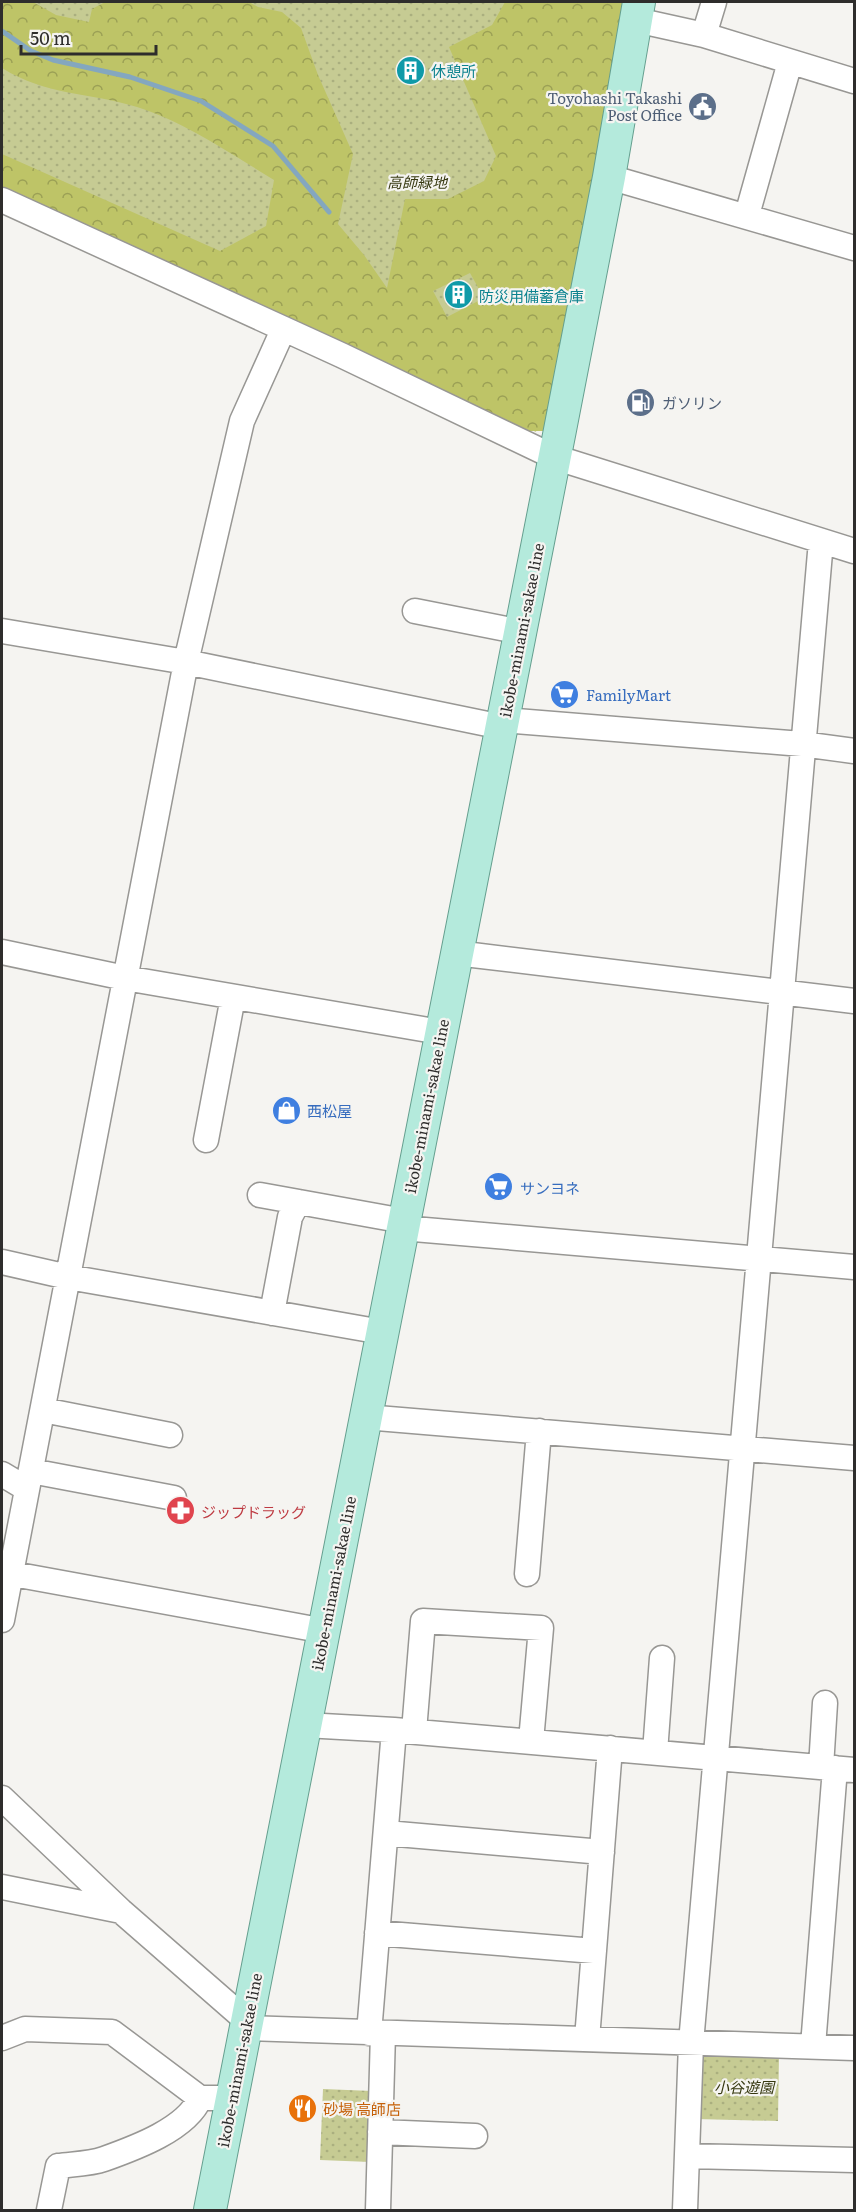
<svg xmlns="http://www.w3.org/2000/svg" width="856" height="2212" viewBox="0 0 856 2212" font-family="Literata,'Noto Sans JP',serif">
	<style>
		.grass { fill: url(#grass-dots) }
		.forest { fill: url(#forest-crowns); fill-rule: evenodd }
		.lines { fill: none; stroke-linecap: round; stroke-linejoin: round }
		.stream { stroke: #84a7bf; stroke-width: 5 }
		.minor-casing { stroke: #989794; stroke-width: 27 }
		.major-casing { stroke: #659f8f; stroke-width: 34 }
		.minor { stroke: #fff; stroke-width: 24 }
		.major { stroke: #b4eadc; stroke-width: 32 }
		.labels { text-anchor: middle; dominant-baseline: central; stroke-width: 4.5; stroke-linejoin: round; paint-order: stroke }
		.culture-label { font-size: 15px; fill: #0d838f; stroke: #f5f4f1; text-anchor: start }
		.service-label { font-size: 15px; fill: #4e5e75; stroke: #f5f4f1; text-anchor: end }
		.park-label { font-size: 15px; font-style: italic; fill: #363810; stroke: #f5f4f1 }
		.street-label { font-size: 15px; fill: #2e2d2c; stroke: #f5f4f1 }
		.shop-label { font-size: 15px; fill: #366cbe; stroke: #f5f4f1; text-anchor: start }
		.health-label { font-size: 15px; fill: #be3a42; stroke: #f5f4f1; text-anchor: start }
		.food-label { font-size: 15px; fill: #c56008; stroke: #f5f4f1; text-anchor: start }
	</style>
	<defs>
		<pattern id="grass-dots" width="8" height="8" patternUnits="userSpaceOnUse" patternTransform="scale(1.5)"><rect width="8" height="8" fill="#c6cb93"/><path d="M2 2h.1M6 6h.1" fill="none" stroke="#aaaf7f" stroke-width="1.8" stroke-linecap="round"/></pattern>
		<pattern id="forest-crowns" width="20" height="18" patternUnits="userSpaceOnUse" patternTransform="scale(1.5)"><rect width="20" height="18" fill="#bec467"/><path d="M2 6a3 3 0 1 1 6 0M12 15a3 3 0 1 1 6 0" fill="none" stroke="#9ba055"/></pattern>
	</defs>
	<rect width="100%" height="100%" fill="#f5f4f1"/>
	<path class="grass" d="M2 2H626L536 432 2 189Z
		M698 2053 779 2054 778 2121 696 2119Z
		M323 2089 372 2091 370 2162 320 2160Z"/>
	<path class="forest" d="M2 2H33L56 15 89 22 92 9 105 2H249L258 7 282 12 301 28 318 75 353 154 338 224 364 255 387 288 405 199H448L484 181 496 156 449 47 492 25 505 2H626L550 431H524L2 189V154L220 251 266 226 274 180C233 155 183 121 137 107 89 92 47 96 2 68ZM470 273 484 298 447 317 433 291Z"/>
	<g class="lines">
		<path class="stream" d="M2 31 31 51 53 60 130 77 201 101 273 146 329 212"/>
		<defs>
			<path id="minor" d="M636 20 704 35 854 81
				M704 35 714 2
				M609 177 854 248
				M2 200 341 355 554 457 854 551
				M747 215 790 62
				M415 611 521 632
				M2 631 186 662 502 727
				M503 720 802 744 854 751
				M2 952 125 978 440 1032
				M456 953 854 1001
				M206 1140 233 997
				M260 1195 404 1221
				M402 1228 854 1267
				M2 1262 68 1277 382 1332
				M272 1313 290 1217 298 1202
				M43 1410 170 1435
				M365 1417 854 1458
				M31 1471 174 1498
				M2 1474 27 1489
				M2 1572 325 1631
				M527 1574 539 1431
				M2 1620 186 662 242 421 283 330
				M305 1725 394 1730 854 1770
				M414 1731 423 1621 541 1628 531 1741
				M655 1752 662 1658
				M821 1767 825 1703
				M2 1798 121 1911 247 2021
				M386 1833 602 1852
				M2 1887 121 1911
				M377 1933 594 1951
				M246 2028 854 2048
				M369 2033 394 1730
				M2 2038 25 2029 112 2032 200 2098H232
				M587 2039 610 1748
				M813 2046 835 1768
				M380 2132 475 2136
				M687 2156 854 2160
				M49 2210 58 2166C73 2164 90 2164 104 2159 135 2148 187 2129 200 2098
				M378 2210 383 2033
				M685 2210 691 2043 821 541"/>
			<path id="major" d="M210 2210 560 430 609 177 639 2"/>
		</defs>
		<use href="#minor" class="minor-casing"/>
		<use href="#major" class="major-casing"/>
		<use href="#minor" class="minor"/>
		<use href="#major" class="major"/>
	</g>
	<defs>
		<symbol id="building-disc" viewBox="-11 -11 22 22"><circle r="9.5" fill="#0f9aa8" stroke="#f5f4f1"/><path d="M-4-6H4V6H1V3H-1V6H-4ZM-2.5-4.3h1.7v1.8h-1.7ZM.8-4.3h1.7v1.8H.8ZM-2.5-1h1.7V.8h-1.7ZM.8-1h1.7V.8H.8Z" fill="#fff"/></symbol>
		<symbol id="civic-disc" viewBox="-11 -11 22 22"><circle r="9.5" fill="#5c6f8a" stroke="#f5f4f1"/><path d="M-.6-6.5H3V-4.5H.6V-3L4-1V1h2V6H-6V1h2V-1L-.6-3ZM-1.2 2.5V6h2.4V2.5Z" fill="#fff"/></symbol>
		<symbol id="fuel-disc" viewBox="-11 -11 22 22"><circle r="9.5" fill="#5c6f8a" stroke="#f5f4f1"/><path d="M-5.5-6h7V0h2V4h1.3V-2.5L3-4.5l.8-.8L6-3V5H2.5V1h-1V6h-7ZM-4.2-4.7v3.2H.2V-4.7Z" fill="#fff"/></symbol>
		<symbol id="supermarket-disc" viewBox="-11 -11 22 22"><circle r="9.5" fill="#3f7fe0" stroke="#f5f4f1"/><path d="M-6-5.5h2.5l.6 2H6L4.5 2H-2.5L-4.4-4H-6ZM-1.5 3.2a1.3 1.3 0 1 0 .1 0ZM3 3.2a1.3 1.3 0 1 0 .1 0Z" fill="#fff"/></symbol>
		<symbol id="shop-disc" viewBox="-11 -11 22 22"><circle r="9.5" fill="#3f7fe0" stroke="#f5f4f1"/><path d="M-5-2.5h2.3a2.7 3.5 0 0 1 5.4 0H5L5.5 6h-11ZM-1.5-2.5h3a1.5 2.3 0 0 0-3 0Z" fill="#fff"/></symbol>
		<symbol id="pharmacy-disc" viewBox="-11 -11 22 22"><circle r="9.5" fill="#e0444e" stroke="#f5f4f1"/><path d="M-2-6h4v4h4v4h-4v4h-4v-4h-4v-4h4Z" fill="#fff"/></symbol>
		<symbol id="restaurant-disc" viewBox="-11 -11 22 22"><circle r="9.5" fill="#e8710a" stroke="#f5f4f1"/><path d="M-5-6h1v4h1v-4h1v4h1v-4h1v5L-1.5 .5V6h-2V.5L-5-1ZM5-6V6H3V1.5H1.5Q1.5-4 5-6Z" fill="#fff"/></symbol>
	</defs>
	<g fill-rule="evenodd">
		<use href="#building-disc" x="394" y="54" width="33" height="33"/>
		<use href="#civic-disc" x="686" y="90" width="33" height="33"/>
		<use href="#building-disc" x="442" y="278" width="33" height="33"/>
		<use href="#fuel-disc" x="624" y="386" width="33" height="33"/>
		<use href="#supermarket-disc" x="548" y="678" width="33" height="33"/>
		<use href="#shop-disc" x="270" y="1094" width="33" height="33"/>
		<use href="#supermarket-disc" x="482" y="1170" width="33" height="33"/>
		<use href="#pharmacy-disc" x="164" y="1494" width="33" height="33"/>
		<use href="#restaurant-disc" x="286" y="2092" width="33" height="33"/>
	</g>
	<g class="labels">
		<g class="culture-label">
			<text x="431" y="70">休憩所</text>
			<text x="479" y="295">防災用備蓄倉庫</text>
		</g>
		<g class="service-label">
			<text x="682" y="97">Toyohashi Takashi<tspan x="682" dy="17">Post Office</tspan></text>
			<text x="662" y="402" text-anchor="start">ガソリン</text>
		</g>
		<g class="park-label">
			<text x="417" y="181">高師緑地</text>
			<text x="744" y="2086">小谷遊園</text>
		</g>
		<g class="street-label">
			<text transform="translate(521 630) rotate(-79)">ikobe-minami-sakae line</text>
			<text transform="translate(426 1106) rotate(-79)">ikobe-minami-sakae line</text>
			<text transform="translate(333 1583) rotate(-79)">ikobe-minami-sakae line</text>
			<text transform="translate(239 2060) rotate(-79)">ikobe-minami-sakae line</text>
		</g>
		<g class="shop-label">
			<text x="586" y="694">FamilyMart</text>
			<text x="307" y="1110">西松屋</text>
			<text x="520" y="1187">サンヨネ</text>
		</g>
		<g class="health-label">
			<text x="201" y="1511">ジップドラッグ</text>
		</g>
		<g class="food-label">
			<text x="323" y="2108">砂場 高師店</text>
		</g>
	</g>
	<rect width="856" height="2212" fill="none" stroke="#2e2d2c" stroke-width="6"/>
	<path d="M21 45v9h135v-9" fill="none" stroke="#2e2d2c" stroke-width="3"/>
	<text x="30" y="45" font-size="18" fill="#2e2d2c" stroke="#f5f4f1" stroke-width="4.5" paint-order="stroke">50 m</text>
</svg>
